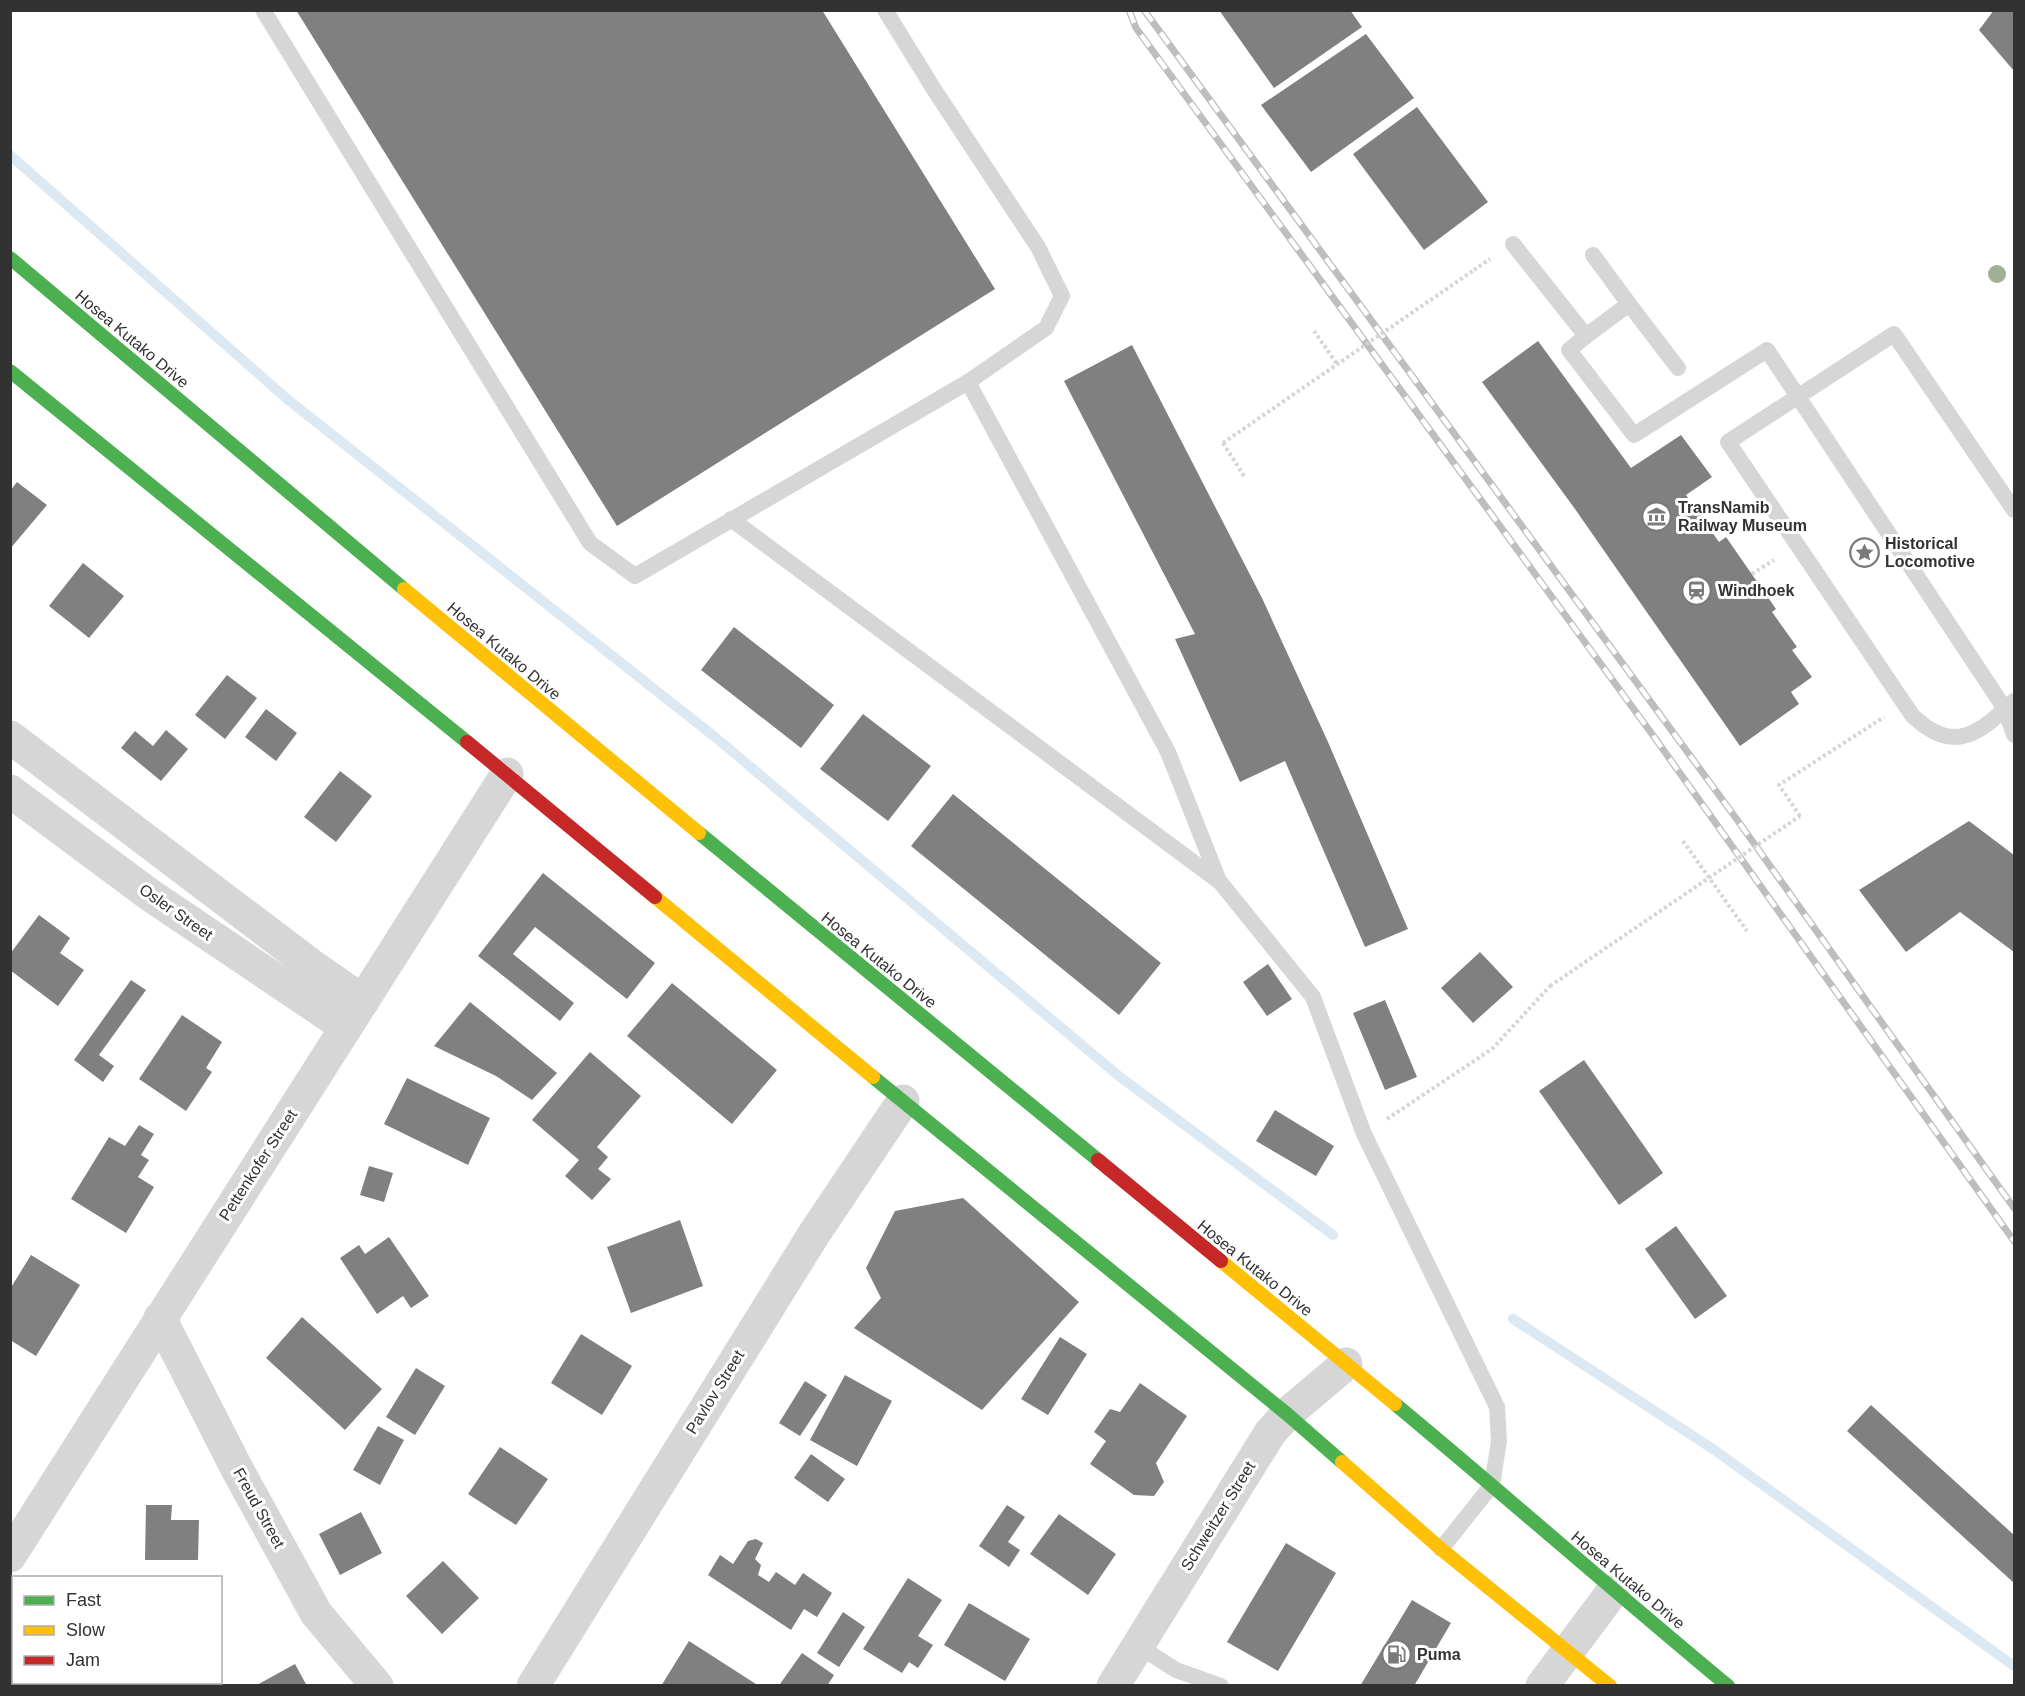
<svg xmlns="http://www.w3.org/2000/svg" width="2025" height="1696" viewBox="0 0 2025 1696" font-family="Helvetica,sans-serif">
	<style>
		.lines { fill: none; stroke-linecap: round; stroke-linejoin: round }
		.stream { stroke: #dde9f2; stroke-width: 10 }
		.building { fill: #808080 }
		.path { stroke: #d5d5d5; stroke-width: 4; stroke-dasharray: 3 3; stroke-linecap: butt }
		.lane { stroke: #d6d6d6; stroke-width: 16 }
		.street { stroke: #d6d6d6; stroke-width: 33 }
		.fast { stroke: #4caf50; stroke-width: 14 }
		.slow { stroke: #ffc107; stroke-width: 14 }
		.jam { stroke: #c62828; stroke-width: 14 }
		.rail-casing { stroke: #bebebe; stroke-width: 7 }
		.rail { stroke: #fff; stroke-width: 4.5; stroke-dasharray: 14; stroke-linecap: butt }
		.path-bridge { stroke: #d5d5d5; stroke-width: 4; stroke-dasharray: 3 3; stroke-linecap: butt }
		.tree { fill: #a0af95 }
		.labels { text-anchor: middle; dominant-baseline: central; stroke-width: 6; stroke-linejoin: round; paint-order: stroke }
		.street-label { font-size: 16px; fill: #323232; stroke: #fff }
		.poi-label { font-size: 16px; font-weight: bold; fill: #323232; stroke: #fff; text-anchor: start }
	</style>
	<rect width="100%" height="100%" fill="#fff"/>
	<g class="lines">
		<path class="stream" d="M10 155 287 399 715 737 1120 1077 1333 1235
			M1513 1319 1713 1449 2014 1666"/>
	</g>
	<path class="building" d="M296 10H822L995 289 617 526Z
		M1219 10H1350L1362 27 1274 88Z
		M1994 10H2014V71L1979 30Z
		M1366 34 1414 98 1311 172 1261 105Z
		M1417 107 1488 202 1424 250 1353 154Z
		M1538 341 1631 468 1681 435 1712 477 1686 495 1719 542 1726 537 1776 609 1772 612 1797 647 1792 650 1812 677 1791 692 1799 704 1740 746 1575 509 1482 382Z
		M1132 345 1262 598 1328 742 1408 929 1365 947 1285 761 1240 782 1175 639 1195 634 1064 381Z
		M17 482 47 505 10 549V491Z
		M83 563 124 596 89 638 49 606Z
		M734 627 834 705 801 748 701 670Z
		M227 675 257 698 225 739 195 715Z
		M266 709 297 733 276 761 245 737Z
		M863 714 931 766 888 821 820 769Z
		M166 730 188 749 161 781 121 748 135 731 153 746Z
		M340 771 372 796 336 842 304 817Z
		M953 794 1161 963 1119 1015 911 846Z
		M1969 821 2014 855V952L1960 912 1906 952 1859 890Z
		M543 873 655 963 627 999 535 927 513 954 574 1003 560 1021 478 956Z
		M39 915 70 938 60 953 84 970 58 1006 10 970V954Z
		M1480 952 1513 987 1473 1023 1441 988Z
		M1268 964 1292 999 1267 1016 1243 982Z
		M131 980 146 990 99 1055 114 1066 103 1082 74 1060Z
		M672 983 777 1070 732 1124 627 1036Z
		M1385 1000 1417 1077 1385 1090 1353 1013Z
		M470 1002 557 1073 532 1100 496 1076 434 1046Z
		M182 1015 222 1042 206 1068 212 1072 186 1111 139 1079Z
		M590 1052 641 1096 597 1147 608 1157 598 1169 611 1179 592 1200 565 1176 579 1160 532 1120Z
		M1584 1060 1663 1173 1619 1205 1539 1091Z
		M407 1078 490 1118 468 1165 384 1124Z
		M1275 1110 1334 1146 1316 1176 1256 1141Z
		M139 1125 154 1134 141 1155 149 1160 138 1177 154 1187 126 1233 71 1199 109 1137 125 1146Z
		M369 1166 393 1173 384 1202 360 1195Z
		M963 1198 1079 1302 982 1410 854 1328 881 1298 866 1268 895 1211Z
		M680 1220 703 1286 631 1313 607 1247Z
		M1676 1226 1727 1296 1695 1319 1645 1249Z
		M389 1237 429 1296 411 1308 403 1296 377 1314 340 1258 359 1245 365 1254Z
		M31 1255 80 1285 36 1356 10 1340V1289Z
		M302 1317 382 1389 345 1430 266 1358Z
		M581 1334 632 1366 602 1415 551 1383Z
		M1060 1337 1087 1354 1048 1415 1021 1399Z
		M416 1368 445 1386 415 1435 386 1417Z
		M845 1375 892 1401 857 1466 810 1440Z
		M805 1381 827 1395 800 1436 779 1423Z
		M1140 1383 1187 1416 1156 1463 1164 1482 1154 1496 1134 1495 1090 1464 1106 1441 1094 1432 1110 1409 1120 1412Z
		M1871 1405 2014 1535V1583L1847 1431Z
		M378 1426 404 1440 380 1485 353 1470Z
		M500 1447 548 1479 516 1525 468 1494Z
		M811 1454 845 1479 828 1502 794 1478Z
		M146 1505H172L171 1520H199L198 1560H145Z
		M1007 1505 1025 1517 1008 1542 1020 1550 1009 1567 979 1546Z
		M361 1512 382 1553 340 1575 319 1534Z
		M1059 1514 1116 1554 1088 1595 1030 1554Z
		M756 1539 763 1543 755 1559 761 1565 758 1575 769 1582 776 1572 795 1585 803 1573 832 1593 817 1617 804 1609 791 1630 708 1575 720 1555 733 1564 748 1541Z
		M1286 1543 1336 1573 1278 1671 1227 1642Z
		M443 1561 479 1598 442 1634 406 1596Z
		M908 1578 942 1600 918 1636 933 1645 918 1668 909 1662 902 1673 863 1649Z
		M1412 1600 1451 1623 1414 1686H1360Z
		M969 1603 1030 1639 1005 1681 944 1645Z
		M843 1612 865 1627 839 1667 817 1653Z
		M689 1641 759 1686H661Z
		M802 1653 834 1675 827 1686H783L780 1684Z
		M295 1664 307 1686H255Z
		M48 1683H75L80 1686H46Z
		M125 1683H141L146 1686H123Z"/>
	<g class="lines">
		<path class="path" d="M1474 270 1490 259
			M1314 331 1337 364
			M1223 443 1244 476
			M1752 574 1774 560
			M1800 816 1779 785 1884 717
			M1683 841 1747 931
			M1387 1119 1492 1049 1550 986"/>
		<path class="lane" d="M263 10 590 543 635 576 968 382 1046 328 1062 296 1038 247 935 91 885 10
			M1513 244 1586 336 1569 350 1634 435 1767 350 2005 709 2014 735
			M1593 255 1629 304
			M1586 336 1629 304 1678 368
			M968 382 1168 752 1219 881
			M2014 510 1894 334 1728 442 1912 715C1954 756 1979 733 2014 701
			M731 519 1220 882 1313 997 1364 1134 1497 1407 1499 1441 1492 1485 1441 1549
			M1137 1645 1176 1670 1221 1686"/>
		<path class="street" d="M10 737 311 965 363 1001
			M10 791 150 895 346 1027
			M160 1318 236 1467 316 1613 377 1686
			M10 1556 507 774
			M533 1686 814 1234 903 1101
			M1113 1686 1270 1433 1287 1414 1346 1364
			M1542 1686 1613 1591"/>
		<path class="fast" d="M10 258 404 589
			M10 371 467 742
			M699 833 1098 1160
			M873 1077 1287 1414 1342 1462
			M1395 1404C1507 1497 1616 1593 1728 1686"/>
		<path class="slow" d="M404 589 699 833
			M655 897 873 1077
			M1221 1261 1395 1404
			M1342 1462 1441 1549 1610 1686"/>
		<path class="jam" d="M467 742 655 897
			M1098 1160 1221 1261"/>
		<defs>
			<path id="rail" d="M1129 10 1136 28 1652 734 2014 1241
				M1144 10 1738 821 2014 1208"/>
		</defs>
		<use href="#rail" class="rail-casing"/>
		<use href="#rail" class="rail"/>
		<path class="path-bridge" d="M1223 443 1474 270
			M1550 986 1800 816"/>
	</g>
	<circle class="tree" cx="1997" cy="274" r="9"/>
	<defs>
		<symbol id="museum-ring" viewBox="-11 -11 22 22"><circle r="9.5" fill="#fff" stroke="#7a7a7a" stroke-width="1.5"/><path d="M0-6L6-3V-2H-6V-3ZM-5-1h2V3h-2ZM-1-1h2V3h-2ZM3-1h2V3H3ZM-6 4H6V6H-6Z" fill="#7a7a7a"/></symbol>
		<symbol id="sight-ring" viewBox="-11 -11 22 22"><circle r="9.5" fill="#fff" stroke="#7a7a7a" stroke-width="1.5"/><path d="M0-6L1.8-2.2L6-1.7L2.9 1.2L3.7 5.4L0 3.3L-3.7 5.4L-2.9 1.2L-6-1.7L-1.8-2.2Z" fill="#7a7a7a"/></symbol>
		<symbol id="station-ring" viewBox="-11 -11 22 22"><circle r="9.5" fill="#fff" stroke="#7a7a7a" stroke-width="1.5"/><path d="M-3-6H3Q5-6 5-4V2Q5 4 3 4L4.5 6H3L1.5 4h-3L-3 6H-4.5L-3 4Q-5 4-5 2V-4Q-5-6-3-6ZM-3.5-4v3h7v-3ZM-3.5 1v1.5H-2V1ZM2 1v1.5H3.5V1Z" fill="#7a7a7a"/></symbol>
		<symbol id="fuel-ring" viewBox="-11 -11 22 22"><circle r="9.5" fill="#fff" stroke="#7a7a7a" stroke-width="1.5"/><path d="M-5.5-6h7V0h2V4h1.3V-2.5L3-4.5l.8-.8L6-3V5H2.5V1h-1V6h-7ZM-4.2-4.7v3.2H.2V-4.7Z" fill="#7a7a7a"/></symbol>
	</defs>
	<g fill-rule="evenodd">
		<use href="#museum-ring" x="1640" y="500" width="33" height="33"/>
		<use href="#sight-ring" x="1848" y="536" width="33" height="33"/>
		<use href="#station-ring" x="1680" y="574" width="33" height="33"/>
		<use href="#fuel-ring" x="1380" y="1638" width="33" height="33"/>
	</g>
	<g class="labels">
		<g class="street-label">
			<text transform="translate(132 339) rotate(40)">Hosea Kutako Drive</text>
			<text transform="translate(504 651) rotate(40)">Hosea Kutako Drive</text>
			<text transform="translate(176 912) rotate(35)">Osler Street</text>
			<text transform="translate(879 960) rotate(39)">Hosea Kutako Drive</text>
			<text transform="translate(258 1165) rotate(-57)">Pettenkofer Street</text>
			<text transform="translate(1255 1268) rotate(39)">Hosea Kutako Drive</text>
			<text transform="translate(715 1392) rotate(-58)">Pavlov Street</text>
			<text transform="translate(259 1508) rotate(61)">Freud Street</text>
			<text transform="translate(1218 1516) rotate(-58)">Schweitzer Street</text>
			<text transform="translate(1628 1580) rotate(40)">Hosea Kutako Drive</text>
		</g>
		<g class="poi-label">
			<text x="1678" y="507">TransNamib<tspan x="1678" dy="18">Railway Museum</tspan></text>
			<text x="1885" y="543">Historical<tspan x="1885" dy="18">Locomotive</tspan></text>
			<text x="1718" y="590">Windhoek</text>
			<text x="1417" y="1654">Puma</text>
		</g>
	</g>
	<rect width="2025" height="1696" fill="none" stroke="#323232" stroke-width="24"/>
	<rect x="12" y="1576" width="210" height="108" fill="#ffffff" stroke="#adadad" stroke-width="1.5"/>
	<rect x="24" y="1596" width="30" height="9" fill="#4caf50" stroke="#adadad" stroke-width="1.5"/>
	<text x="66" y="1606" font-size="18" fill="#323232">Fast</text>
	<rect x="24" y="1626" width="30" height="9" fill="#ffc107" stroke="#adadad" stroke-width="1.5"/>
	<text x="66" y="1636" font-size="18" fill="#323232">Slow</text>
	<rect x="24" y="1656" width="30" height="9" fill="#c62828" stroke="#adadad" stroke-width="1.5"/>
	<text x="66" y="1666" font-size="18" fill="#323232">Jam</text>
</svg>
